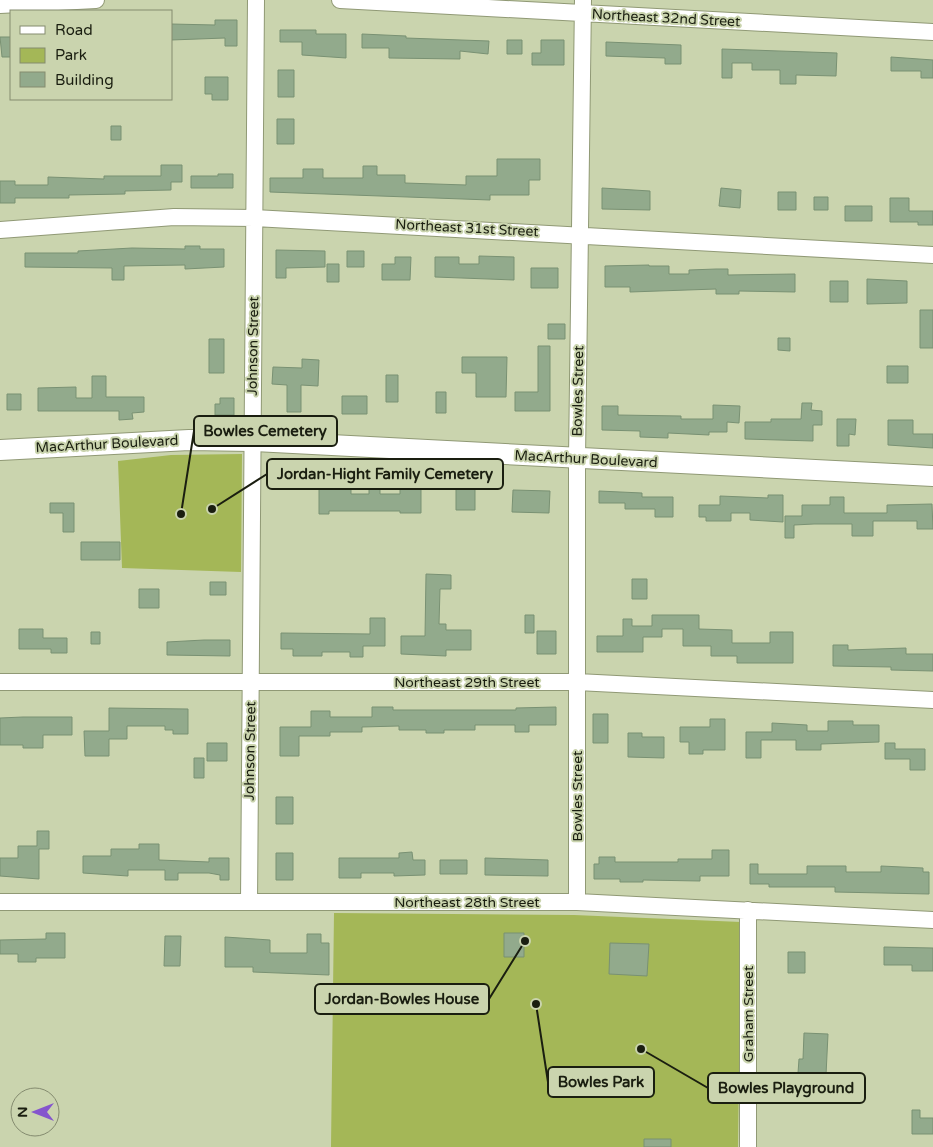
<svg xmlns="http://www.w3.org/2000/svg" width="933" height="1147" viewBox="0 0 933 1147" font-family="'Varela Round',sans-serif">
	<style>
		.green { fill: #a4b757 }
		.building { fill: #92aa8c; stroke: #799173 }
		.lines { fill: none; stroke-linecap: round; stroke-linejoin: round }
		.minor-casing { stroke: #909975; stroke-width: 18 }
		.major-casing { stroke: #909975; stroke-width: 22 }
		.minor { stroke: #fff; stroke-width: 16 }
		.major { stroke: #fff; stroke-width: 20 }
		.labels { text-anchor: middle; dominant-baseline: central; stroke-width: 4; stroke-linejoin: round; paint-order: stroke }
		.street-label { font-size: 14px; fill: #1a1e10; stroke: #cad4ae }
		.leader { fill: none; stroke: #1a1e10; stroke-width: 2 }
		.callout-dot { fill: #1a1e10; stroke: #cad4ae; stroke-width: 2 }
		.callout { fill: #cad4ae; stroke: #1a1e10; stroke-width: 2 }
		.callout-label { font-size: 15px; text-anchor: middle; font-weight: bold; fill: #1a1e10 }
	</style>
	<rect width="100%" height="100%" fill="#cad4ae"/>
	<path class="green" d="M242 454 241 572 122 568 118 461 171 455Z
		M334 913 574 915 741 922 738 1147H331Z"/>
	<path class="building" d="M215 20H237V46H225V38L171 40V24L215 25Z
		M280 30H316V34H346V58L302 55V42H280Z
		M362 34 406 36V38L489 41 488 54 460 51V59L389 58V48H362Z
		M0 37H11V57H2Z
		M507 40H522V54H507Z
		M541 40H564V65H532V53H541Z
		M606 42 681 45V64H665V58L606 56Z
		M722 49 837 53 836 76 796 75V84H780V70H752V63H732V78H722Z
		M891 57 933 60V78H921V71H891Z
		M278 70H294V97H278Z
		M205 77H228V100H212V94H205Z
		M277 119H294V144H277Z
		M111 126H121V140H111Z
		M497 159H540V180H529V195H490V200L270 192V178H303V169H323V178H363V166H377V175H405V183L466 185V176H497Z
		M161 165H182V182H171V190L125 191V194L69 195V198H15V203H0V181H15V185H48V177L104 179V176H161Z
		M218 174H233V188H191V176H218Z
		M602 188 650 191V210L602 209Z
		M721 188 741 190 740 208 719 206Z
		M778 192H796V210H778Z
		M814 197H828V210H814Z
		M890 198H909V211H933V225H918V222H890Z
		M845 206H872V221H845Z
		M185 246H200V249H224V267L185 269V265L124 266V280H112V268L25 267V253H78V251L132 248 185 249Z
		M276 250 325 251V267L286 268V278H276Z
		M347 251H364V267H347Z
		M479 256 514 257V280L435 277V257H459V264H479Z
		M395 257H411L410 280H382V264H395Z
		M327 264H339V282H327Z
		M649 265V266H669V274H689V270L716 269H728V275L795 274V292L739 291V294H716V289L630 292V287H605V266Z
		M531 268H558V288H531Z
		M867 279 907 281V303L867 304Z
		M830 281H848V302H830Z
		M920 310H933V348H920Z
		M548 324H565V339H548Z
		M778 338H790V351L778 350Z
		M209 339H224V373H209Z
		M538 346H550V411H515V392H538Z
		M462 357H507L506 397H476V373H462Z
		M302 359 319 360 318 386 301 385V412H287V385L272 384 273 367 302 368Z
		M887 366H908V383H887Z
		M386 375H398V402H386Z
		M92 376H106V397H144V412L132 413 133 419 119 420V411H38V388L76 387V398H92Z
		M436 392H446V413H436Z
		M7 394H21V410H7Z
		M342 396H367V414H342Z
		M220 398H234V415H215V404H220Z
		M802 403H812L811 410 822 411V425H813V441L745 439V422H771V419H801Z
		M713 405 740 406 739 423 727 422V432H709V435L668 433V438L640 437V431L602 430V406H618V415L681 416V419H713Z
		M837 419H856L855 435 849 434V446H837Z
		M888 420H913V434H933V448L888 445Z
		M456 485H475V510H456Z
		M400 486H421V513H400V511H329V514H319V488L351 487V494H369V487H380V494H400Z
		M513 490 550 491 549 513 512 512Z
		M599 491 642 493V497H673V517H655V509H625V503H599Z
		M768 495H783V522L750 520V513H731V521H706V517H699V505H720V496L768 498Z
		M830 497H844V513H887V505L932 504 933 529H917V521H873V536H852V524H814L794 525V538H785V516H802V505H830Z
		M50 503H74V532H63V513H50Z
		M81 542H120V560H81Z
		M426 574 451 575V589H440L439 624H446V630H471V650H446V656L401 654V636H425Z
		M632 579H647V599H632Z
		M210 582H226V595H210Z
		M139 589H159V608H139Z
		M525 615H534V633H525Z
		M652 615H699V629L732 630V643H770V632H793V663H737V656H711V646H683V629H662V637H643V652H597V636H623V619H632V626H652Z
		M370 618H385V646H363V657H350V652H322V656H293V649H281V633L370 634Z
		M19 629H43V638H67V653H51V649H19Z
		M537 631H556V654H537Z
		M91 632H100V644H91Z
		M204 640H230V656L167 655V642Z
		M833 645H848V650L906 648V654H933V671L891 670V667L833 666Z
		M372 707H393V710H516V708L556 707V725H529V732H515V725H475V730H444V733H426V730H399V726L362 727V732H330V736H299V756H280V727H311V711H330V717H372Z
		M109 708 188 709V734H173V730H165V726H127V739H109V756H85L84 731H109Z
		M593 714H608V743H593Z
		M23 717H72V735H43V748H23V745H0V718Z
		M710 719H725V750H703V754H689V742H680V727H710Z
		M828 721H853V725H879V742L821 744V750H796V740H761V758H746V732H772V723L807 725V731H828Z
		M628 733H642V737H664V758L628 757Z
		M207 743H227V761H207Z
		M885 743H895V749H925V770H910V759H885Z
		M194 758H204V778H194Z
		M276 797H293V824H276Z
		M37 831H49V849H39V879L0 876V858H18V846H37Z
		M139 844H159V860L209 862V858H229V880H220V875L209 873H178V880H165V870H128V876L83 873V856H111V849H139Z
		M712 850H729V876H700V881L643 880V882H620V879H594V864H599V857H615V862H678V859H712Z
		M412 852 413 860H425V875L394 876V873H361V878H339V858H399V853Z
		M276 853H293V880H276Z
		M485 858 548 860V876L485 875Z
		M440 860H467V874H440Z
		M750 864H758V874H807V866H846V872H881V866L923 868V872H929V894L835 892V887H769V884H750Z
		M46 933H65V958H36V962H18V954H0V940L46 939Z
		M504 933H524V957H504Z
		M307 934H321V943H329V975L253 972V967H225V937L270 940V953H307Z
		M165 936H181L180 966H164Z
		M610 943 649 944 647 976 609 974Z
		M884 947 933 948V971H912V965H884Z
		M788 952H805V973H788Z
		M804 1033 828 1034 826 1075 798 1073 799 1059H803Z
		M912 1110H920V1118H933V1134H912Z
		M644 1139H671V1147H644Z"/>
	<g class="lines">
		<defs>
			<path id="minor" d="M340 0 933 32
				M0 5 96 0
				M0 230 174 217 254 218 933 255
				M0 682H577L933 700
				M0 902H577L933 920
				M249 902 256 0
				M577 902V458L583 0
				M748 1147V910"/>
			<path id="major" d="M0 450 189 440 252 441 933 476"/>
		</defs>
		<use href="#minor" class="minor-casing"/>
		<use href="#major" class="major-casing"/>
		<use href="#minor" class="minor"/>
		<use href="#major" class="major"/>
	</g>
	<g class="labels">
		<g class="street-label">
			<text transform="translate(666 18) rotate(3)">Northeast 32nd Street</text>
			<text transform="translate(467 228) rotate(3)">Northeast 31st Street</text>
			<text transform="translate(253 346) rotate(-89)">Johnson Street</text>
			<text transform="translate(578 391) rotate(-89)">Bowles Street</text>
			<text transform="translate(107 444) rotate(-3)">MacArthur Boulevard</text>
			<text transform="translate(586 459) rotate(3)">MacArthur Boulevard</text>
			<text x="467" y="682">Northeast 29th Street</text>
			<text transform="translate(250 751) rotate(-89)">Johnson Street</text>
			<text transform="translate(577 796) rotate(-90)">Bowles Street</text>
			<text x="467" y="902">Northeast 28th Street</text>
			<text transform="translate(748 1014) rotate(-90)">Graham Street</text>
		</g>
	</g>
	<path class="leader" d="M181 514L194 431M212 509L267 474M525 941L489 999M536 1004L548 1082M641 1049L708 1088"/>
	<g class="callout-dot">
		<circle cx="181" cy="514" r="5"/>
		<circle cx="212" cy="509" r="5"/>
		<circle cx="525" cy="941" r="5"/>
		<circle cx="536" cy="1004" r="5"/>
		<circle cx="641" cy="1049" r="5"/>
	</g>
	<g class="callout">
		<rect x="194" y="416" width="143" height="30" rx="5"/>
		<rect x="267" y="459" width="236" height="30" rx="5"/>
		<rect x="315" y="984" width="174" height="30" rx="5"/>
		<rect x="548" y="1067" width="106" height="30" rx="5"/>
		<rect x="708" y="1073" width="157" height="30" rx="5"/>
	</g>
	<g class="callout-label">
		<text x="265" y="436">Bowles Cemetery</text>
		<text x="385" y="479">Jordan-Hight Family Cemetery</text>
		<text x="402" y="1004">Jordan-Bowles House</text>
		<text x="601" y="1087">Bowles Park</text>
		<text x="786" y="1093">Bowles Playground</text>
	</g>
	<rect x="10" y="10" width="162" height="90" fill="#cad4ae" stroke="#848b6f"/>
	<rect x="20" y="26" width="25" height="8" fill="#ffffff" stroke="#848b6f"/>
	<text x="55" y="35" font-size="15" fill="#1a1e10">Road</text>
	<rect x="20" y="48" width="25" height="15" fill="#a4b757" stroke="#848b6f"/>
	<text x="55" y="60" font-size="15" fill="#1a1e10">Park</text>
	<rect x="20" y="72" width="25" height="15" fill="#92aa8c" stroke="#848b6f"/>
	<text x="55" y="85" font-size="15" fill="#1a1e10">Building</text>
	<g transform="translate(35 1112) rotate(270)"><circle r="24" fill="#cad4ae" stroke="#848b6f"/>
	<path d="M0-4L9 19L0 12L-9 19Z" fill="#8555cd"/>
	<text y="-8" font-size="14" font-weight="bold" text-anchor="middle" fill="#1a1e10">N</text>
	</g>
</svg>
